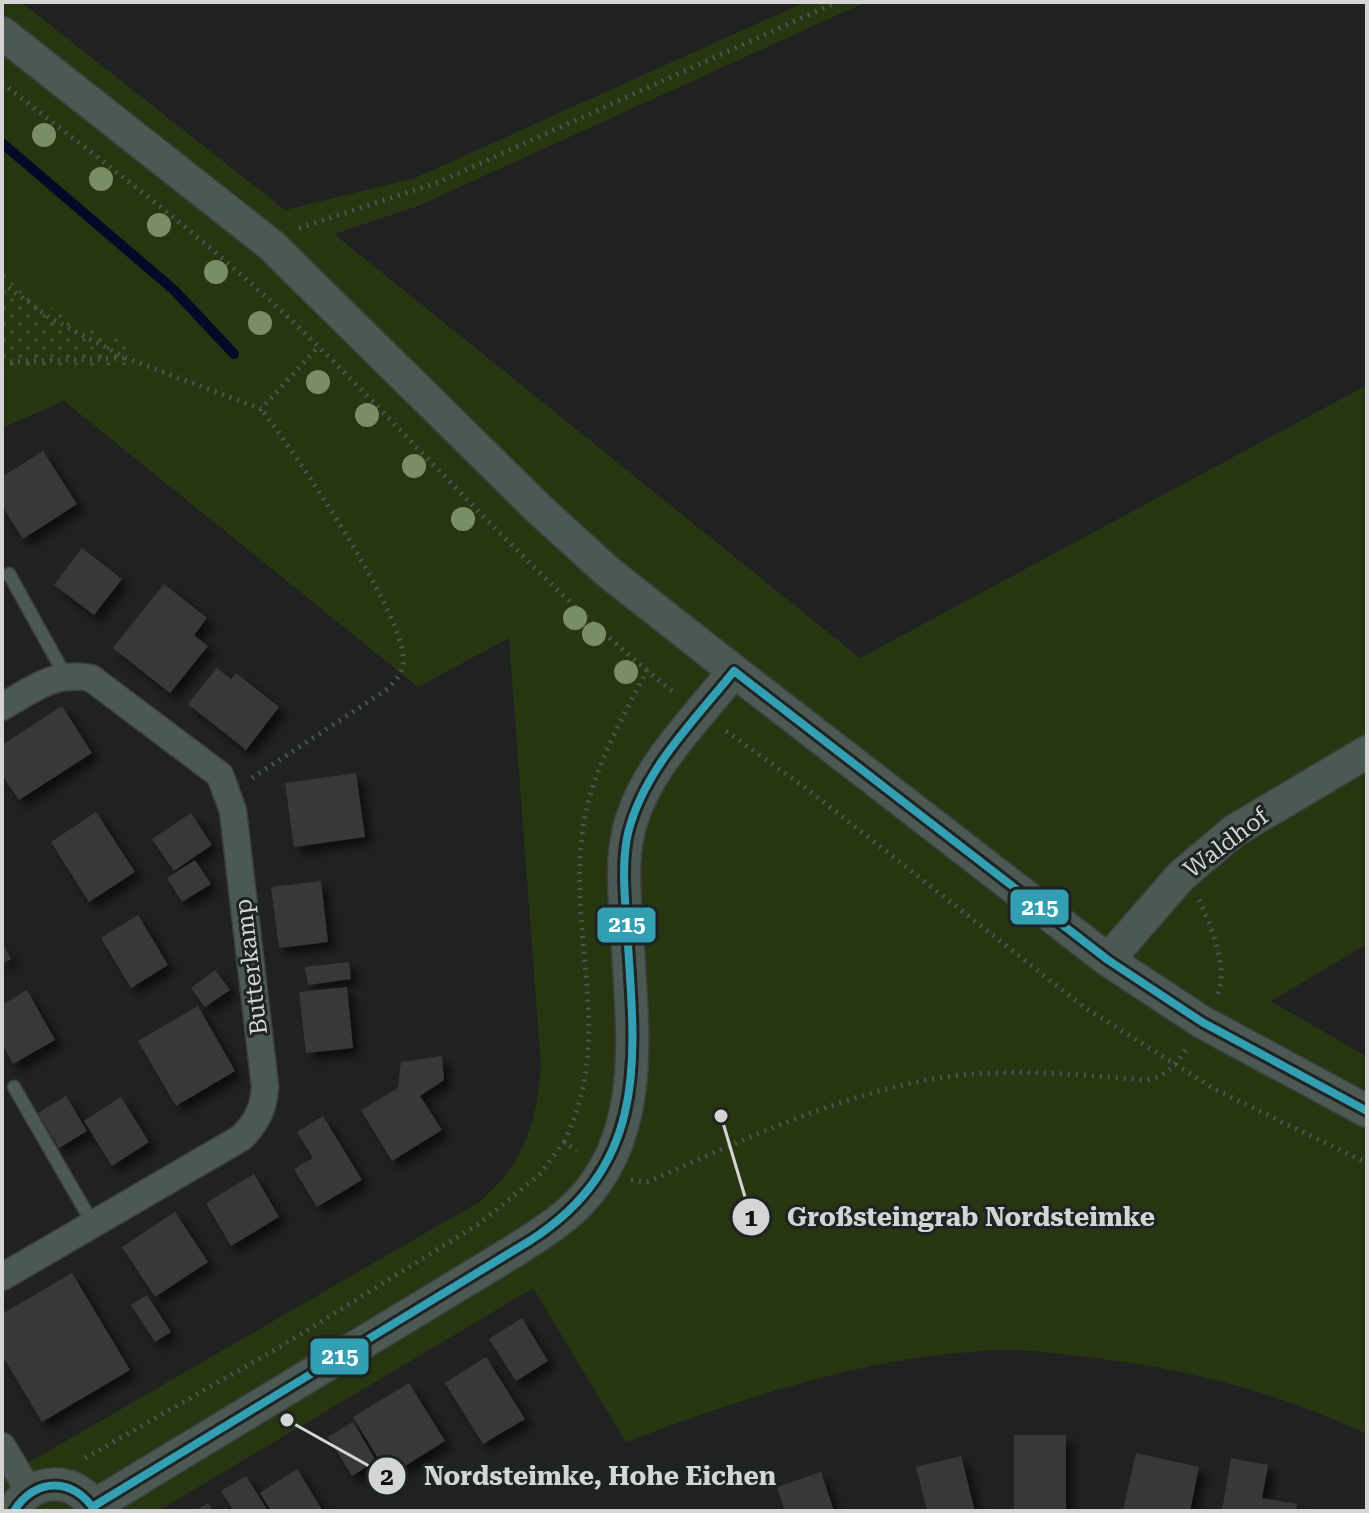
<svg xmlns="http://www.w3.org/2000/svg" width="1369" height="1513" viewBox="0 0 1369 1513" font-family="'Roboto Serif',serif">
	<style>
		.grass { fill: #273511 }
		.park { fill: url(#park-dots) }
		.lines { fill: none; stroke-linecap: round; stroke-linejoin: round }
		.stream { stroke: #030927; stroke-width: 10 }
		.building { fill: #38393a; filter: url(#shadow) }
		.service-casing { stroke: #3d3f3f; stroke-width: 15 }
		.minor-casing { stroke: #3d3f3f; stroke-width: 29 }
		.tertiary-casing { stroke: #3d3f3f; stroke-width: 35 }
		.path { stroke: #4c5451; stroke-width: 5; stroke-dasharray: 2 6; stroke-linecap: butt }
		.service { stroke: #4c5852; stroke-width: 12 }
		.minor { stroke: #4c5852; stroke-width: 26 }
		.tertiary { stroke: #4c5852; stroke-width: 32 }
		.bus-1-casing { stroke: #1f2323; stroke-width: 14 }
		.bus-1 { stroke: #339fb2; stroke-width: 8 }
		.tree { fill: #7a8d64 }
		.labels { text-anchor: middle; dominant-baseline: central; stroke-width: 6; stroke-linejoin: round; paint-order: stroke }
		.street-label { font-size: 24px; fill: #d4d6d6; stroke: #1f2323 }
		.leader { fill: none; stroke: #d4d6d6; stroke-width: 3 }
		.callout-dot { fill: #d4d6d6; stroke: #1f2323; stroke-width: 3 }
		.mark-label { font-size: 24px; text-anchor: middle; font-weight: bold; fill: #111 }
		.callout-label { font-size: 26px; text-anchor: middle; font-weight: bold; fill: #d4d6d6; stroke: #1f2323; stroke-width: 6; stroke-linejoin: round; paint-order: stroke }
		.line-badge { stroke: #1f2323; stroke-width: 3 }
		.badge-label { font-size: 22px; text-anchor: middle; font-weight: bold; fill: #fff }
	</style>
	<defs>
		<pattern id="park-dots" width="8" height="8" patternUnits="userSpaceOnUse" patternTransform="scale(2)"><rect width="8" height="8" fill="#273511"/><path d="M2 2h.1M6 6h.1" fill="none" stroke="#455233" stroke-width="1.8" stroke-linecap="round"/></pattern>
		<filter id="shadow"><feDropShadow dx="7" dy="7" stdDeviation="4" flood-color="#0009"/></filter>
	</defs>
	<rect width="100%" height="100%" fill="#202222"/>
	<path class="grass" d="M2 2H21L285 210 415 178 805 2H866L418 206 334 234 860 658 1367 385V944L1271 1001 1367 1057V1434C1273 1391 1189 1369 1087 1357 1053 1353 1018 1348 984 1351 860 1358 741 1399 626 1442L533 1288 158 1511H2V1478L479 1202C524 1164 536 1124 541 1067L509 638 418 687 64 401 2 428Z"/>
	<path class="park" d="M2 270C37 307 84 326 131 345L126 365 2 371Z"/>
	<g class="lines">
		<path class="stream" d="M2 143 174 290 234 354"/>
	</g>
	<path class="building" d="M43 451 77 504 23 539 2 506V477Z
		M82 548 122 579 94 615 54 585Z
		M164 584 207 618 194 635 208 646 170 693 113 648Z
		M217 668 231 679 236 673 279 707 246 750 188 704Z
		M62 706 92 753 19 800 2 775V745Z
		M356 773 365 837 294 847 285 783Z
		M96 812 135 872 89 902 51 842Z
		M191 813 212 845 174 871 152 839Z
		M195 860 211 884 182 902 167 878Z
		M321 881 328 942 279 948 271 887Z
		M138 915 168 965 131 988 101 938Z
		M2 943 11 959 2 964Z
		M349 962 351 979 308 985 305 967Z
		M215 970 230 990 205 1007 191 988Z
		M347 987 353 1048 306 1053 299 992Z
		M27 990 55 1040 13 1064 2 1044V1005Z
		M198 1006 235 1071 176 1106 138 1041Z
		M442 1056 444 1080 420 1096 442 1130 392 1161 361 1110 398 1088 401 1062Z
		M66 1096 87 1131 59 1148 38 1113Z
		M121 1097 149 1142 112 1166 84 1121Z
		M323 1116 362 1180 317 1207 294 1169 313 1158 297 1132Z
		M254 1174 279 1217 231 1246 206 1203Z
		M175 1212 208 1262 155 1297 122 1247Z
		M72 1273 130 1370 42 1422 2 1355V1314Z
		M147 1295 171 1332 155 1342 131 1305Z
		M522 1318 548 1361 516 1381 489 1339Z
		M486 1357 525 1419 483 1444 445 1383Z
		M409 1383 445 1441 389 1476 353 1417Z
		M353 1422 376 1461 352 1476 328 1437Z
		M1014 1435H1066V1511H1014Z
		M1136 1453 1199 1467 1190 1511H1123Z
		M961 1456 975 1511H927L916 1467Z
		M1231 1458 1268 1465 1262 1498 1297 1504 1296 1511H1222Z
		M297 1469 323 1511H271L260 1493Z
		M821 1472 834 1511H785L777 1487Z
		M246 1476 268 1511H234L221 1491Z
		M208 1503 213 1511H195Z"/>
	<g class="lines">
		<defs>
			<path id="service" d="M9 574 65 675
				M14 1087 93 1224"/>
			<path id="minor" d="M2 707C33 689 54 671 91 678L220 775 233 811 265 1086C264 1108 257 1122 241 1138L2 1277
				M2 1446 29 1491"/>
			<path id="tertiary" d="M2 33 271 245 539 509 608 572 734 671 1108 960 1202 1022 1367 1111
				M1108 960 1181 876 1234 831 1367 752
				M94 1506 514 1251C536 1237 559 1223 578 1204 650 1131 631 1024 627 931 625 900 621 865 628 834 641 771 696 720 734 671
				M14 1511C29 1476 80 1475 95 1511"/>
		</defs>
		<use href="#service" class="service-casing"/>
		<use href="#minor" class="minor-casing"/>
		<use href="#tertiary" class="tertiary-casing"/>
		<path class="path" d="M2 83C110 167 221 250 319 347 436 464 546 591 676 694
			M299 228 439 182 837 2
			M2 283 50 318 126 358 261 409 318 347
			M2 362 125 358
			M726 731 807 789 1084 1007 1216 1090 1367 1163
			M252 778 386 690C393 683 401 676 403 665 411 622 292 448 261 409
			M1199 900C1210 924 1231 972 1216 997
			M564 1142C616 1036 567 938 583 828 591 772 621 721 647 670
			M631 1180 647 1182C754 1136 874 1076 993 1073 1044 1071 1095 1076 1145 1080 1167 1077 1176 1065 1187 1047
			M85 1458 280 1347 480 1223 540 1174 564 1142 577 1151"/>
		<use href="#service" class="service"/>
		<use href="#minor" class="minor"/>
		<use href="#tertiary" class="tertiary"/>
		<defs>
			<path id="bus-1" d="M734 671 1108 960 1202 1022 1367 1111
				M94 1506 531 1240C651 1162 635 1056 627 930 625 898 621 864 628 833 644 769 694 721 734 671
				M14 1511C35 1477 74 1477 95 1511"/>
		</defs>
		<use href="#bus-1" class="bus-1-casing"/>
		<use href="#bus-1" class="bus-1"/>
	</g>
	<g class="tree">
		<circle cx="44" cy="135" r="12"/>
		<circle cx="101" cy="179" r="12"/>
		<circle cx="159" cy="225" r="12"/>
		<circle cx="216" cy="272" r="12"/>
		<circle cx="260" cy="323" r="12"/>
		<circle cx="318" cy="382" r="12"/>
		<circle cx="367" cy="415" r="12"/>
		<circle cx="414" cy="466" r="12"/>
		<circle cx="463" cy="519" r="12"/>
		<circle cx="575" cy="618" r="12"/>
		<circle cx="594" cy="634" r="12"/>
		<circle cx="626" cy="672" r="12"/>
	</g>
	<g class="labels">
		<g class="street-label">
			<text transform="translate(1226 843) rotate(-37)">Waldhof</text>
			<text transform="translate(251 967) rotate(-97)">Butterkamp</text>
		</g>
	</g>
	<path class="leader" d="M721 1116L751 1217M287 1420L387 1476"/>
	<g class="callout-dot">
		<circle cx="721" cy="1116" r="8"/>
		<circle cx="287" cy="1420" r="8"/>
		<circle cx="751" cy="1217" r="20"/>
		<circle cx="387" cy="1476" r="20"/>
	</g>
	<g class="mark-label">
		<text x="751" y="1226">1</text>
		<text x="387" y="1485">2</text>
	</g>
	<g class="callout-label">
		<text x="971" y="1226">Großsteingrab Nordsteimke</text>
		<text x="600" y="1485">Nordsteimke, Hohe Eichen</text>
	</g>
	<g class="line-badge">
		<rect x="1009" y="888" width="61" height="38" rx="8" fill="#339fb2"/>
		<rect x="596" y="906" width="61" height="38" rx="8" fill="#339fb2"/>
		<rect x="309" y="1337" width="61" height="39" rx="8" fill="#339fb2"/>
	</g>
	<g class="badge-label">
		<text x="1040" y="915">215</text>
		<text x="627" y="932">215</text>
		<text x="340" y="1364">215</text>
	</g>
	<rect width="1369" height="1513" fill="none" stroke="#d4d6d6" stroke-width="8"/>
</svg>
